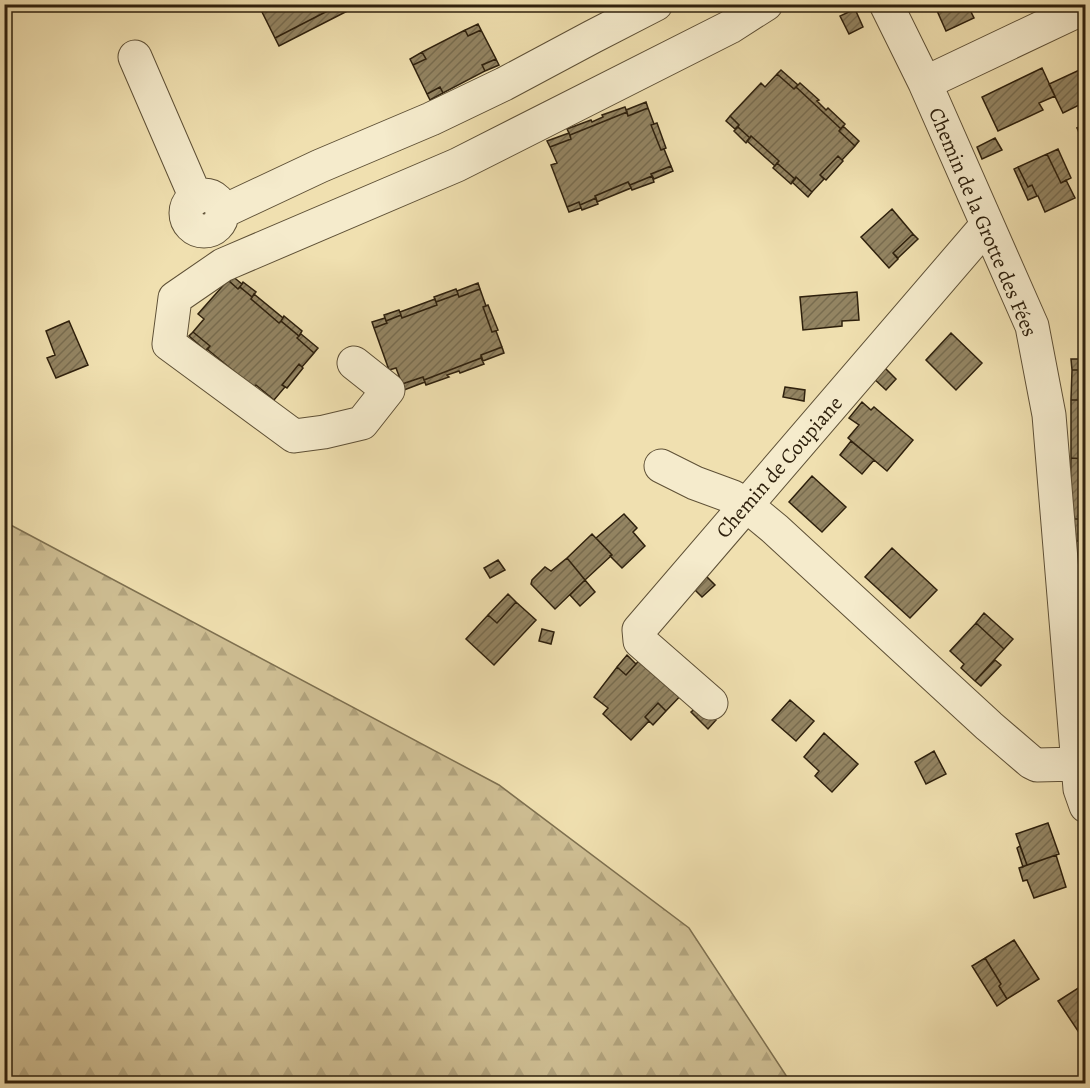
<svg xmlns="http://www.w3.org/2000/svg" width="1090" height="1088" viewBox="0 0 1090 1088" font-family="Alegreya,serif">
	<style>
		.forest { fill: url(#forest-firs); stroke: #7e7050; stroke-width: 1.5 }
		.building { fill: url(#building-hatch); stroke: #2e200d; stroke-width: 1.5 }
		.lines { fill: none; stroke-linecap: round; stroke-linejoin: round }
		.minor-casing { stroke: #5e5036; stroke-width: 35 }
		.minor { stroke: #f5ebcc; stroke-width: 33 }
		.labels { text-anchor: middle; dominant-baseline: central; stroke-width: 4.5; stroke-linejoin: round; paint-order: stroke }
		.street-label { font-size: 21px; fill: #2e200d; stroke: #f5ebcc }
	</style>
	<defs>
		<pattern id="forest-firs" width="22" height="20" patternUnits="userSpaceOnUse" patternTransform="scale(1.5)"><rect width="22" height="20" fill="#cfbf94"/><path d="M5 1l3.5 6h-7zM16 11l3.5 6h-7z" fill="#b2a47e"/></pattern>
		<pattern id="building-hatch" width="6" height="6" patternUnits="userSpaceOnUse" patternTransform="scale(1.5)"><rect width="6" height="6" fill="#938462"/><path d="M-1 1l2-2M0 6l6-6M5 7l2-2" fill="none" stroke="#786c4f"/></pattern>
	</defs>
	<rect width="100%" height="100%" fill="#f0e0b0"/>
	<filter id="stains"><feTurbulence type="fractalNoise" baseFrequency=".00333" numOctaves="4"/><feColorMatrix values="0 0 0 0 .2 0 0 0 0 .09 0 0 0 0 .02 0 0 0 .5 -.17"/></filter>
	<radialGradient id="worn" r=".72"><stop offset=".6" stop-color="#630" stop-opacity="0"/><stop offset="1" stop-color="#630" stop-opacity=".3"/></radialGradient>
	<path class="forest" d="M5 522 499 785 689 928 791 1083H5Z"/>
	<path class="building" d="M258 4H341L275 38Z
		M341 4H361L279 46 275 38Z
		M934 4H967L974 18 946 31Z
		M855 9 863 27 849 34 840 16Z
		M478 24 481 30 468 36 465 30Z
		M465 30 468 36 481 30 496 59 482 65 485 71 443 93 440 87 427 94 413 65 426 59 422 52Z
		M422 52 426 59 413 65 410 59Z
		M496 59 499 65 485 71 482 65Z
		M1086 67V104L1085 102 1063 113 1049 84Z
		M1042 68 1055 96 1039 103 1043 110 998 131 982 97Z
		M781 70 798 85 794 89 777 74Z
		M777 74 794 89 796 87 841 129 839 131 855 146 842 160 838 156 820 175 824 179 812 192 796 177 795 179 777 163 779 161 751 136 750 138 738 127 739 125 730 116 761 83 765 87Z
		M800 83 819 100 817 101 826 110 828 108 845 124 841 129 796 87Z
		M440 87 443 93 430 100 427 94Z
		M646 102 648 108 628 116 626 110Z
		M625 107 627 112 570 135 567 129 591 120 592 122 603 117 602 115Z
		M648 108 654 124 651 125 661 150 664 149 671 166 651 174 652 176 630 185 628 182 595 196 596 198 580 205 579 202 567 207 551 165 557 163 550 147 571 139 570 135 627 112 628 116Z
		M730 116 739 125 735 129 726 121Z
		M657 123 666 148 661 150 651 125Z
		M1086 124V135L1081 137 1077 128Z
		M843 126 859 141 855 146 839 131Z
		M738 127 750 138 746 143 734 131Z
		M569 133 571 139 550 147 547 141Z
		M751 136 779 161 775 166 747 141Z
		M995 138 1002 150 982 159 977 147Z
		M1058 149 1071 178 1061 183 1047 154Z
		M1047 154 1061 183 1066 180 1075 198 1045 212 1038 196H1037L1032 185 1028 187 1018 167Z
		M838 156 843 161 826 180 820 175Z
		M777 163 795 179 791 184 773 168Z
		M671 166 673 171 654 179 651 174Z
		M1018 167 1028 187 1032 185 1037 196 1028 200 1014 169Z
		M652 176 654 182 632 190 630 185Z
		M796 177 812 192 808 197 792 182Z
		M628 182 631 188 597 202 595 196Z
		M596 198 598 204 582 210 580 205Z
		M579 202 581 208 569 212 567 207Z
		M892 209 913 234 893 253 898 259 889 268 861 237Z
		M913 234 918 239 898 258 893 253Z
		M231 275 242 284 238 289 228 280Z
		M228 280 238 289 240 287 252 297 251 299 279 323 281 321 299 336 297 338 314 353 302 367 299 364 282 385 285 387 274 400 256 385 254 388 207 349 210 346 193 332 204 319 198 314Z
		M243 282 256 292 252 297 240 287Z
		M478 283 480 289 459 297 457 291Z
		M456 289 458 294 436 302 434 297Z
		M480 289 486 306 483 307 492 332 496 331 502 347 481 355V358L424 380 423 377 402 384 396 368 389 370 374 328 387 323 386 321 401 315 402 318 437 305 436 302 458 294 459 297Z
		M857 292 859 320 842 321V326L803 330 800 297Z
		M254 294 283 318 281 321 279 323 251 299Z
		M435 299 437 305 402 318 400 312Z
		M488 305 498 330 492 332 483 307Z
		M399 310 401 315 386 321 384 315Z
		M284 316 302 331 299 336 281 321Z
		M385 318 387 323 374 328 372 322Z
		M69 321 88 365 56 378 47 358 55 355 46 331Z
		M193 332 210 346 206 351 189 336Z
		M951 333 982 363 956 390 926 360Z
		M301 334 318 348 314 353 297 338Z
		M502 347 504 353 483 361 481 355Z
		M481 358 484 364 460 373 459 371 447 375 449 377 426 385 424 380Z
		M1071 359H1086V370H1072Z
		M299 364 303 368 287 388 282 385Z
		M882 365 896 379 886 390 871 376Z
		M1072 370H1086V400H1071Z
		M423 377 425 382 404 390 402 384Z
		M785 387 805 390 804 401 783 397Z
		M1071 400H1086V459L1071 458Z
		M862 402 871 410 874 407 913 440 887 471 848 438 859 425 849 418Z
		M851 441 874 460 862 474 840 455Z
		M1071 458 1086 459V519H1072L1070 505Z
		M812 476 846 507 822 532 789 502Z
		M624 514 637 528 633 532 645 546 622 568 610 556 612 555 596 538Z
		M1072 519H1086V541H1074Z
		M592 534 612 555 585 580 567 558Z
		M892 548 937 590 910 618 865 577Z
		M567 558 585 580 555 609 531 584 532 580 545 567 551 571Z
		M498 560 505 570 490 578 484 568Z
		M702 572 715 585 702 597 690 585Z
		M585 580 595 592 580 606 570 595Z
		M508 594 516 602 497 623 488 615Z
		M516 602 536 620 494 665 466 639 488 615 497 623Z
		M984 613 1013 639 1004 649 976 623Z
		M976 623 1004 649 975 681 961 668 964 664 950 651Z
		M542 629 554 632 551 644 539 641Z
		M645 654 685 691 666 711 658 703 645 717 649 721 631 740 603 714 608 708 594 697 617 667 626 675Z
		M627 655 636 664 626 675 617 667Z
		M995 660 1001 665 981 686 975 681Z
		M790 700 814 721 796 741 772 720Z
		M658 703 666 711 653 725 645 717Z
		M700 704 716 720 708 729 691 712Z
		M824 733 858 764 832 792 815 776 819 771 804 757Z
		M934 751 946 774 926 784 915 762Z
		M1048 823 1059 854 1027 865 1016 834Z
		M1020 846 1027 865 1023 867 1017 848Z
		M1056 855 1066 887 1034 898 1027 880 1023 881 1019 868Z
		M1014 940 1039 979 1007 999 999 986 1001 984 985 958Z
		M985 958 1001 984 999 986 1007 999 997 1006 972 966Z
		M1086 983V1043L1058 1001Z"/>
	<g class="lines">
		<defs>
			<path id="minor" d="M886 4 925 83 1032 326 1049 415 1080 789 1086 806
				M135 57 196 198
				M925 83 1081 9 1084 4
				M186 213a18 18 0 1 1 36 0a18 18 0 1 1-36 0Z
				M222 212 320 166 431 119 504 84 592 37 656 4
				M354 363 388 390 362 423 324 432 294 436 169 344 175 298 223 265 457 165 730 27 766 4
				M661 466 695 483 733 497 746 505 775 529 989 726 1031 762 1037 765 1078 764
				M711 703 640 641 639 630 987 225"/>
		</defs>
		<use href="#minor" class="minor-casing"/>
		<use href="#minor" class="minor"/>
	</g>
	<g class="labels">
		<g class="street-label">
			<text transform="translate(983 222) rotate(67)">Chemin de la Grotte des Fées</text>
			<text transform="translate(779 467) rotate(-49)">Chemin de Coupiane</text>
		</g>
	</g>
	<rect width="1090" height="1088" fill="none" stroke="#f0e0b0" stroke-width="24"/>
	<rect x="6" y="6" width="1078" height="1076" fill="none" stroke="#2e200d" stroke-width="3"/>
	<rect x="12" y="12" width="1066" height="1064" fill="none" stroke="#2e200d" stroke-width="1.5"/>
	<rect width="100%" height="100%" filter="url(#stains)"/>
	<rect width="100%" height="100%" fill="url(#worn)"/>
</svg>
